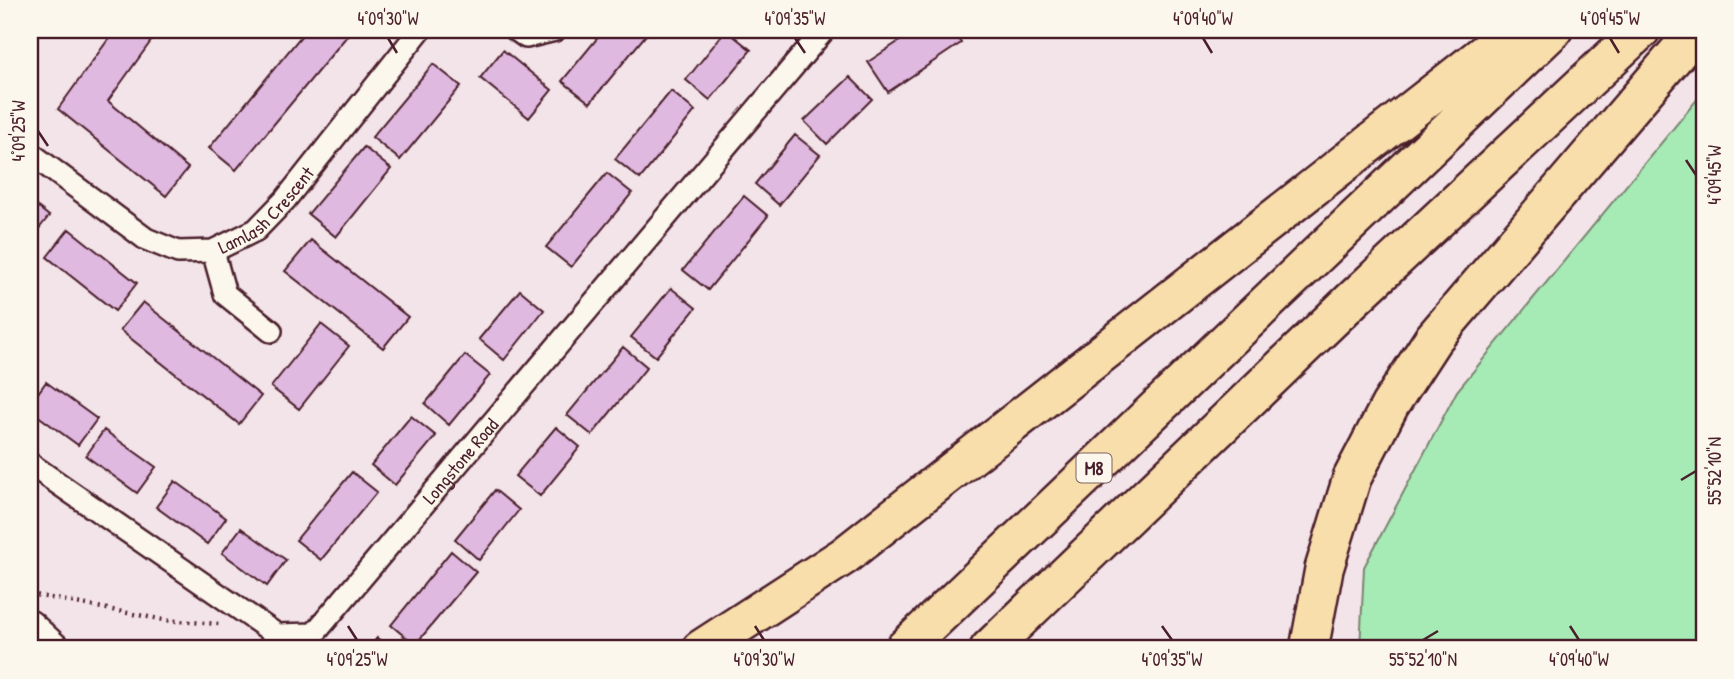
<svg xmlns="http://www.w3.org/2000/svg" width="1734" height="679" viewBox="0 0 1734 679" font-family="'Patrick Hand',sans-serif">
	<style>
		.green { fill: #a6eab5; stroke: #788470; stroke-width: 2 }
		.building { fill: #e0b9e1; stroke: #4a1f2b; stroke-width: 2 }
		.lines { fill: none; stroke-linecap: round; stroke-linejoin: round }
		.street-casing { stroke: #4a1f2b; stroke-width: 26 }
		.secondary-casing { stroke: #4a1f2b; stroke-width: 33 }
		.highway-casing { stroke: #4a1f2b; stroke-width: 42 }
		.path { stroke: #4a1f2b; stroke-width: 4.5; stroke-dasharray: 2 5; stroke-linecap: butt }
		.street { stroke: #fbf7ec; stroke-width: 21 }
		.secondary { stroke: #fbf7ec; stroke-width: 28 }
		.highway { stroke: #f8deab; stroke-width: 37 }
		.ticks { fill: none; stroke: #4a1f2b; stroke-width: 2.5 }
		.labels { text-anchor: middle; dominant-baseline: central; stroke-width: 7; stroke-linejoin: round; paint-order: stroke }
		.shield { fill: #fbf7ec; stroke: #7f6065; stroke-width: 2 }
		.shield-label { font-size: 18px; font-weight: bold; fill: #4a1f2b }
		.street-label { font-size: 19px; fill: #4a1f2b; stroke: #fbf7ec }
		.neatline { fill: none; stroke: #4a1f2b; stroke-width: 2.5 }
		.ticks-label { font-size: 18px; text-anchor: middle; fill: #4a1f2b }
	</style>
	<rect width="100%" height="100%" fill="#f3e4e9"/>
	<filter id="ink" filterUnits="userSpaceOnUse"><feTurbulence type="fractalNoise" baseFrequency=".0143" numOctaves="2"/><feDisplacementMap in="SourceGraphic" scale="14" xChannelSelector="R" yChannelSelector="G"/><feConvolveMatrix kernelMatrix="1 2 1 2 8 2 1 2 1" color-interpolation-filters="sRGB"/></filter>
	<g filter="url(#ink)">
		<path class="green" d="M1704 91V649H1360L1364 567 1457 391Z"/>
		<path class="building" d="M115 30H159L108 101 188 168 166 196 58 109Z
			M306 30H352L236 170 209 148Z
			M604 30H650L590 103 562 81Z
			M726 30 751 50 710 100 686 80Z
			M916 30H952L961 43 888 92 868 62Z
			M503 50 552 90 529 118 480 78Z
			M433 64 461 86 400 160 372 137Z
			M850 77 872 99 827 144 804 121Z
			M671 91 695 111 640 179 615 159Z
			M795 135 820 155 779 205 755 184Z
			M364 147 391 169 336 237 308 214Z
			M607 173 632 193 571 267 546 247Z
			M744 196 768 216 708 290 683 270Z
			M30 201 49 216 30 240Z
			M69 229 137 283 115 311 47 257Z
			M311 240 408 317 383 348 285 271Z
			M671 288 696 308 656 357 631 337Z
			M520 290 544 310 504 360 479 339Z
			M143 302 261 396 239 424 120 330Z
			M321 324 349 346 299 409 271 387Z
			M623 347 647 367 592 435 567 415Z
			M465 355 490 375 449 425 425 404Z
			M46 382 97 419 78 445 30 410V404Z
			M411 416 436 436 395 485 371 465Z
			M556 427 580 447 540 496 515 476Z
			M104 430 156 467 137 493 86 456Z
			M352 472 377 492 321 560 296 540Z
			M175 481 226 518 207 544 156 507Z
			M495 490 519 510 479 560 455 539Z
			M241 528 286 560 267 586 222 553Z
			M451 551 476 572 415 645 391 625Z
			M377 638 391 649H368Z"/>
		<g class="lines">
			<defs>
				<g id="street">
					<path d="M516 30 526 37 555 30"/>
					<path id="s1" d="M30 153 146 239 178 252 213 251 256 230 285 200 420 30"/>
					<path d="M213 251 225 294 271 331"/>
					<path id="s2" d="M30 464 277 635 314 634 824 30"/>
				</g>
				<path id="secondary" d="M30 625 56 649"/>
				<path id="highway" d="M701 649 844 556 1514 30
					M904 649 1553 30
					M989 649 1351 301 1641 30
					M1309 649 1324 569 1352 478 1390 405 1433 339 1697 30"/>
			</defs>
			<use href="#street" class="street-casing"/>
			<use href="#secondary" class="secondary-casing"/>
			<use href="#highway" class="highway-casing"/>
			<path class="path" d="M30 594 164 620 220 624"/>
			<use href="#street" class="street"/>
			<use href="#secondary" class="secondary"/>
			<use href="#highway" class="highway"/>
		</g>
	</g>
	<path class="ticks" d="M388 38 397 53M795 38 805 53M1203 38 1212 53M1610 38 1619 53M38 131 48 146M1686 160 1696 175M1681 480 1696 471M348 626 357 640M755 626 764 640M1162 626 1172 640M1570 626 1579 640M1423 640 1438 631"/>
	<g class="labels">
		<rect class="shield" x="1076.5" y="453.5" width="35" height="29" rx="5"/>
		<g class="shield-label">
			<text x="1094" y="468">M8</text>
		</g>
		<g class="street-label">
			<text stroke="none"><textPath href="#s1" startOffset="282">Lamlash Crescent</textPath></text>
			<text stroke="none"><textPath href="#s2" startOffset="564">Longstone Road</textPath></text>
		</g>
	</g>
	<rect width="1734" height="679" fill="none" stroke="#fbf7ec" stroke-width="77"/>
	<rect x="38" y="38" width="1658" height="602" class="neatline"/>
	<g class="ticks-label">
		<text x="388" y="25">4°09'30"W</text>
		<text x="795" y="25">4°09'35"W</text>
		<text x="1203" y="25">4°09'40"W</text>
		<text x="1610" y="25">4°09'45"W</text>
		<text transform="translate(19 131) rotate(-90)" y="6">4°09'25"W</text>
		<text transform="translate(1715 175) rotate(-90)" y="6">4°09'45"W</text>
		<text transform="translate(1715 471) rotate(-90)" y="6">55°52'10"N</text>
		<text x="357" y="666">4°09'25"W</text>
		<text x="764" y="666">4°09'30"W</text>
		<text x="1172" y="666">4°09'35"W</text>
		<text x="1423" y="666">55°52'10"N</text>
		<text x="1579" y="666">4°09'40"W</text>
	</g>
</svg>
